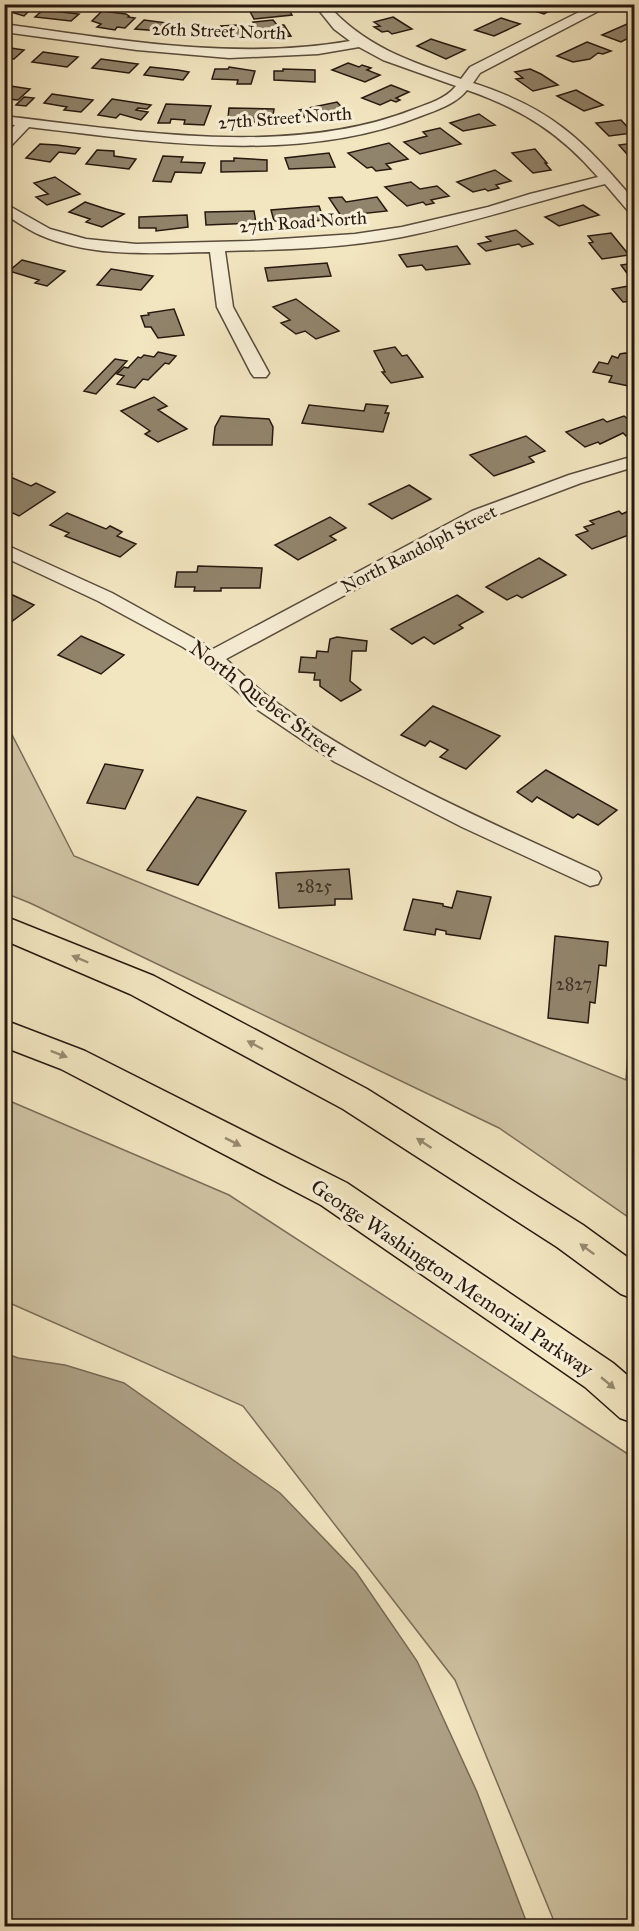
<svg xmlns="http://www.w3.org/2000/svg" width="639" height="1931" viewBox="0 0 639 1931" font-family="'IM FELL Great Primer',serif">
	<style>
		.green { fill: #cfc3a3; stroke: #7b6e5a; stroke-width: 1.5 }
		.water { fill: #ada085; stroke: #776a56; stroke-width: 1.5 }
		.building { fill: #91846c; stroke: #271910; stroke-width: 1.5 }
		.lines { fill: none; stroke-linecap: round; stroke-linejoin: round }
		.street-casing { stroke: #5a4c3c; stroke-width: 3 }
		.highway-casing { stroke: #271910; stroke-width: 3 }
		.street { fill: #f7efd7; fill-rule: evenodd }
		.highway { fill: #f2e6c1; fill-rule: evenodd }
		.oneway { fill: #978a71 }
		.labels { text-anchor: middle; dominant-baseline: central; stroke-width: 6; stroke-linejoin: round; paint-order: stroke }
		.far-street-label { font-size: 18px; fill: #271910; stroke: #f7efd7 }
		.number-label { font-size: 18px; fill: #423427 }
		.street-label { font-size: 21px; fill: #271910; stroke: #f7efd7 }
	</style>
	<rect width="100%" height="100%" fill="#f2e6c1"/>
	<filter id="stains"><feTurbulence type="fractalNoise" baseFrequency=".00333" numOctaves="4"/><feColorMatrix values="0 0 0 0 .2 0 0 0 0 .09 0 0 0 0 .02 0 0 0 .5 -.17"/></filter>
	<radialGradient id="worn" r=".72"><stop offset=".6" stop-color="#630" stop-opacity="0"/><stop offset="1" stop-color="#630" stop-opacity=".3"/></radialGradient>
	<path class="green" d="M5 721 74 856 626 1080 634 969V1221L499 1128 30 903 5 893Z
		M5 1099 229 1195 634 1458V1926H556L455 1680 243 1406 5 1301Z"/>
	<path class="water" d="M5 1353 18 1358 65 1365 124 1383 280 1493 356 1572 417 1661 477 1792 528 1926H5Z"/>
	<path class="building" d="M4 4H36L24 16 4 10Z
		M246 4H286L292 15 254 19Z
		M357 4H385L388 9 366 11 362 5Z
		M528 4H561L544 14 525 8 530 5Z
		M43 10 79 14 71 21 35 17Z
		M102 11 126 14 129 16 128 17 135 18 125 28 117 27 115 30 97 27 101 24 92 21Z
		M393 17 412 29 392 34 388 31 382 32 374 27 380 26 374 22Z
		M501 18 520 24 494 36 475 30Z
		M144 20 182 25 175 32 135 29Z
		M273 20 277 25H284L291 36 266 38H253L251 34 230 39 221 26 237 25 239 28 256 26 253 22Z
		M627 24 634 26V35L621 42 602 35Z
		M431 39 443 43 465 50 446 59 417 46Z
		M587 42 611 51 603 54 598 53 590 59 573 62 557 56Z
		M4 47 24 50 14 59 4 58Z
		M43 52 78 57 67 67 32 62Z
		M101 59 138 64 129 73 92 68Z
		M348 63 359 67 362 65 371 68 367 70 380 75 365 82 332 70Z
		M150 67 178 70 189 72 183 80 144 75Z
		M229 67 255 71 251 84H237L238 80 212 79 215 69H228Z
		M283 69 315 70V82L274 80V71H283Z
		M530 69 541 74 558 85 533 91 516 79 523 78 515 72Z
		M4 85 30 89 18 100 7 99 4 101Z
		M391 85 409 92 396 98 400 100 396 102 391 100 380 105 362 98Z
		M576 90 603 105 584 111 557 96Z
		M52 94 93 100 81 112 64 110 67 107 44 103Z
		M24 97 34 98 26 106 16 105Z
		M112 99 151 105 147 109 138 108 136 110 148 112 141 120 120 114 116 118 98 115Z
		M337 102 348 114 306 119 299 110Z
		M166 104 211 106 204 125 184 124 185 120 171 119 170 123H158Z
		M229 108 274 109 272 122H253V118H228Z
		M479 114 495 125 463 131 450 123Z
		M621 120 633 133 609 136 596 123Z
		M440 128 461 144 420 154 404 142 427 136 423 132Z
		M389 143 408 159 386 164 391 169 376 171 372 167 367 168 348 153Z
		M634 143V162L619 145Z
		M40 144 57 145 80 148 75 154 59 152 50 162 26 158Z
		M535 149 547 163H545L551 170 533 173 512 153Z
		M97 150 114 151V156L136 159 129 169 86 164Z
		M329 153 335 167 289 169 285 158Z
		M163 156 183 157 181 162 205 163 201 173 175 172 171 182 153 181Z
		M234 158 267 160V171L221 172V161H234Z
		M495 170 511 181 496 185 499 188 488 191 485 189 473 192 457 182Z
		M55 177 80 194 47 205 36 197 48 194 34 183Z
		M411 182 420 189 437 186 449 196 431 200 434 203 426 205 423 202 407 206 385 187Z
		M342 197 346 202 377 197 387 211 341 216 329 198Z
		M85 202 106 209 124 214 102 227 86 222 90 219 69 212Z
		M583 205 599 215 559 226 545 217Z
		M319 206 324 220 291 223 290 220 274 221 271 210Z
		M254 211 256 223 206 225 205 212Z
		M187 215 188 227 156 231V228H139V217Z
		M516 230 533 244 522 247 519 244 486 251 478 244 491 241 486 237Z
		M611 233 629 255 602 259 589 243 593 242 588 236Z
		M457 246 470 264 426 270 422 265 407 267 399 255Z
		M22 260 65 271 47 286 35 283 39 280 9 271Z
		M327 263 331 276 268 281 265 268Z
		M634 263V283L621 265Z
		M111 269 153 276 141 290 97 285Z
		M634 285V301L623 302 612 289Z
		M296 299 339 331 316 339 305 331 296 334 281 323 290 320 273 307Z
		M174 309 184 335 158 338 151 327H145L141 316 149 315 148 313Z
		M395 347 402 356 407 355 423 377 391 383 382 372H385L374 351Z
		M158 352 176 356 169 364 165 363 148 380 143 379 135 388 117 384 124 376 117 374 124 367 128 368 138 357 141 358 144 355 154 357Z
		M625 353 634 355V387L609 382 612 376 593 372 599 362 608 364 612 356 618 358 620 354Z
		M115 359 127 361 96 394 84 391Z
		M154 397 167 406 158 410 187 429 158 442 145 434 150 431 121 411Z
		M366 404 388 406 385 413H389L383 432 302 423 309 405 364 411Z
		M221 416 269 419 273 427 272 445H213L215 427Z
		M624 416 634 424V433L626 436 623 433 600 444 598 442 585 447 566 432 603 419 607 422Z
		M526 436 545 451 529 457 534 462 494 476 470 455Z
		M4 470 12 474 8 476 31 486 36 483 55 492 19 516 4 509V504L9 501 4 499Z
		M409 485 431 499 392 519 369 504Z
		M633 509 634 533 592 549 576 535 588 531 584 527 594 524 590 521 619 511 622 514Z
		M67 513 106 529 110 526 122 532 117 536 136 544 120 557 65 536 69 533 50 525Z
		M330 517 346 528 330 536 336 540 298 560 275 545Z
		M539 558 566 575 522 598 517 595 507 600 486 587Z
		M198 566 262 568 260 588H221V591H194L195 587H175L177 572H197Z
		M4 591 34 605 7 625 4 623Z
		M457 595 483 612 459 625 463 628 434 644 424 637 412 644 391 629Z
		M81 636 124 655 101 674 58 655Z
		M337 637 367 641 366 651H352L350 681 361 690 341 701 320 686V680H314L315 673 299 672 301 657 316 658 317 651 328 652 330 639Z
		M433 706 500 736 466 769 440 757 448 750 430 741 425 746 401 735Z
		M105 764 143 770 125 809 87 803Z
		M546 770 617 810 598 825 578 814 573 818 537 797 532 802 517 792Z
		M197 797 246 811 198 885 147 870Z
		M349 869 352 899H335V905L279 908 276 873Z
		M457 891 491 897 480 939 446 934V931L436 929 435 935 404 930 413 899 443 904V906L452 908Z
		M555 936 608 942 606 966 599 965 595 1003 590 1002 588 1023 548 1018Z"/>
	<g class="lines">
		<defs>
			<path id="street" d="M314 4H327C363 46 411 62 461 79L470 67 595 4H612L480 73 473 83C551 108 582 139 634 200V213L629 212 605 184C537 201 471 223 402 237 344 248 284 250 225 251L233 307 269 373 266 377H254L251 373 217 307 210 252C153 253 93 258 40 235 28 230 16 221 4 214V203L50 229 86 239 136 244 250 241 355 234 402 227 488 207 530 194 598 177C560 133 522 109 467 90 456 104 437 110 421 116 299 165 155 142 29 127L9 148 4 149V136L15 125 4 124V116C133 131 289 158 412 110 427 104 446 99 456 86L383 60 359 47 318 54 229 58 137 50 4 32V24C119 40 235 61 350 41L334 29Z
				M634 456V467L581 483 486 519 226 659C241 673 257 689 274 701 373 773 488 821 598 872L601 878 598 884 590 886 462 827 335 762 258 710 205 662 183 647 98 601 4 557V544L112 593 213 649 472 511 569 475Z"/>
			<path id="highway" d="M4 916 154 976 367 1089 583 1225 634 1262V1299L621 1294 557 1247 343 1109 130 994 4 940Z
				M4 1020 85 1051 347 1183 613 1363 634 1381V1423L620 1418 585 1387 321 1205 61 1069 4 1047Z"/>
		</defs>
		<use href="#street" class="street-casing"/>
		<use href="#highway" class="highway-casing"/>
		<use href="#street" class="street"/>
		<use href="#highway" class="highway"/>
	</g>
	<defs><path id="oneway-solid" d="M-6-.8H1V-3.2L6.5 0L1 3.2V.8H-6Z" transform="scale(1.5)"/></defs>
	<g class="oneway">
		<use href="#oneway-solid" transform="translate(80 959) rotate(-157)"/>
		<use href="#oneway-solid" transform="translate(255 1045) rotate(-152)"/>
		<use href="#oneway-solid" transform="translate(59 1054) rotate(21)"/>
		<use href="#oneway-solid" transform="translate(233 1142) rotate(27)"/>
		<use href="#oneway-solid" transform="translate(424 1143) rotate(-147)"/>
		<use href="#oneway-solid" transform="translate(587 1249) rotate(-144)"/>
		<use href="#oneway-solid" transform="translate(608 1383) rotate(40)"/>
	</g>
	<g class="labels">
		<g class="far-street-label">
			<text transform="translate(219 31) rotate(2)">26th Street North</text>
			<text transform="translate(285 118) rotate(-4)">27th Street North</text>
			<text transform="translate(303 222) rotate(-4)">27th Road North</text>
			<text transform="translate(419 549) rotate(-27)">North Randolph Street</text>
		</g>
		<g class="number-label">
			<text x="314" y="886">2825</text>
			<text x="574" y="984">2827</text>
		</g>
		<g class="street-label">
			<text transform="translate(264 699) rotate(37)">North Quebec Street</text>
			<text transform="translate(452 1278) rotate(34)">George Washington Memorial Parkway</text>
		</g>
	</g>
	<rect width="639" height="1931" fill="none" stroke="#f2e6c1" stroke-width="24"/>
	<rect x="6" y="6" width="627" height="1919" fill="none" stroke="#271910" stroke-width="3"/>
	<rect x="12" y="12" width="615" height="1907" fill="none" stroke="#271910" stroke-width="1.5"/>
	<rect width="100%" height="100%" filter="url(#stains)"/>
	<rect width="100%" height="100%" fill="url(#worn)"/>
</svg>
